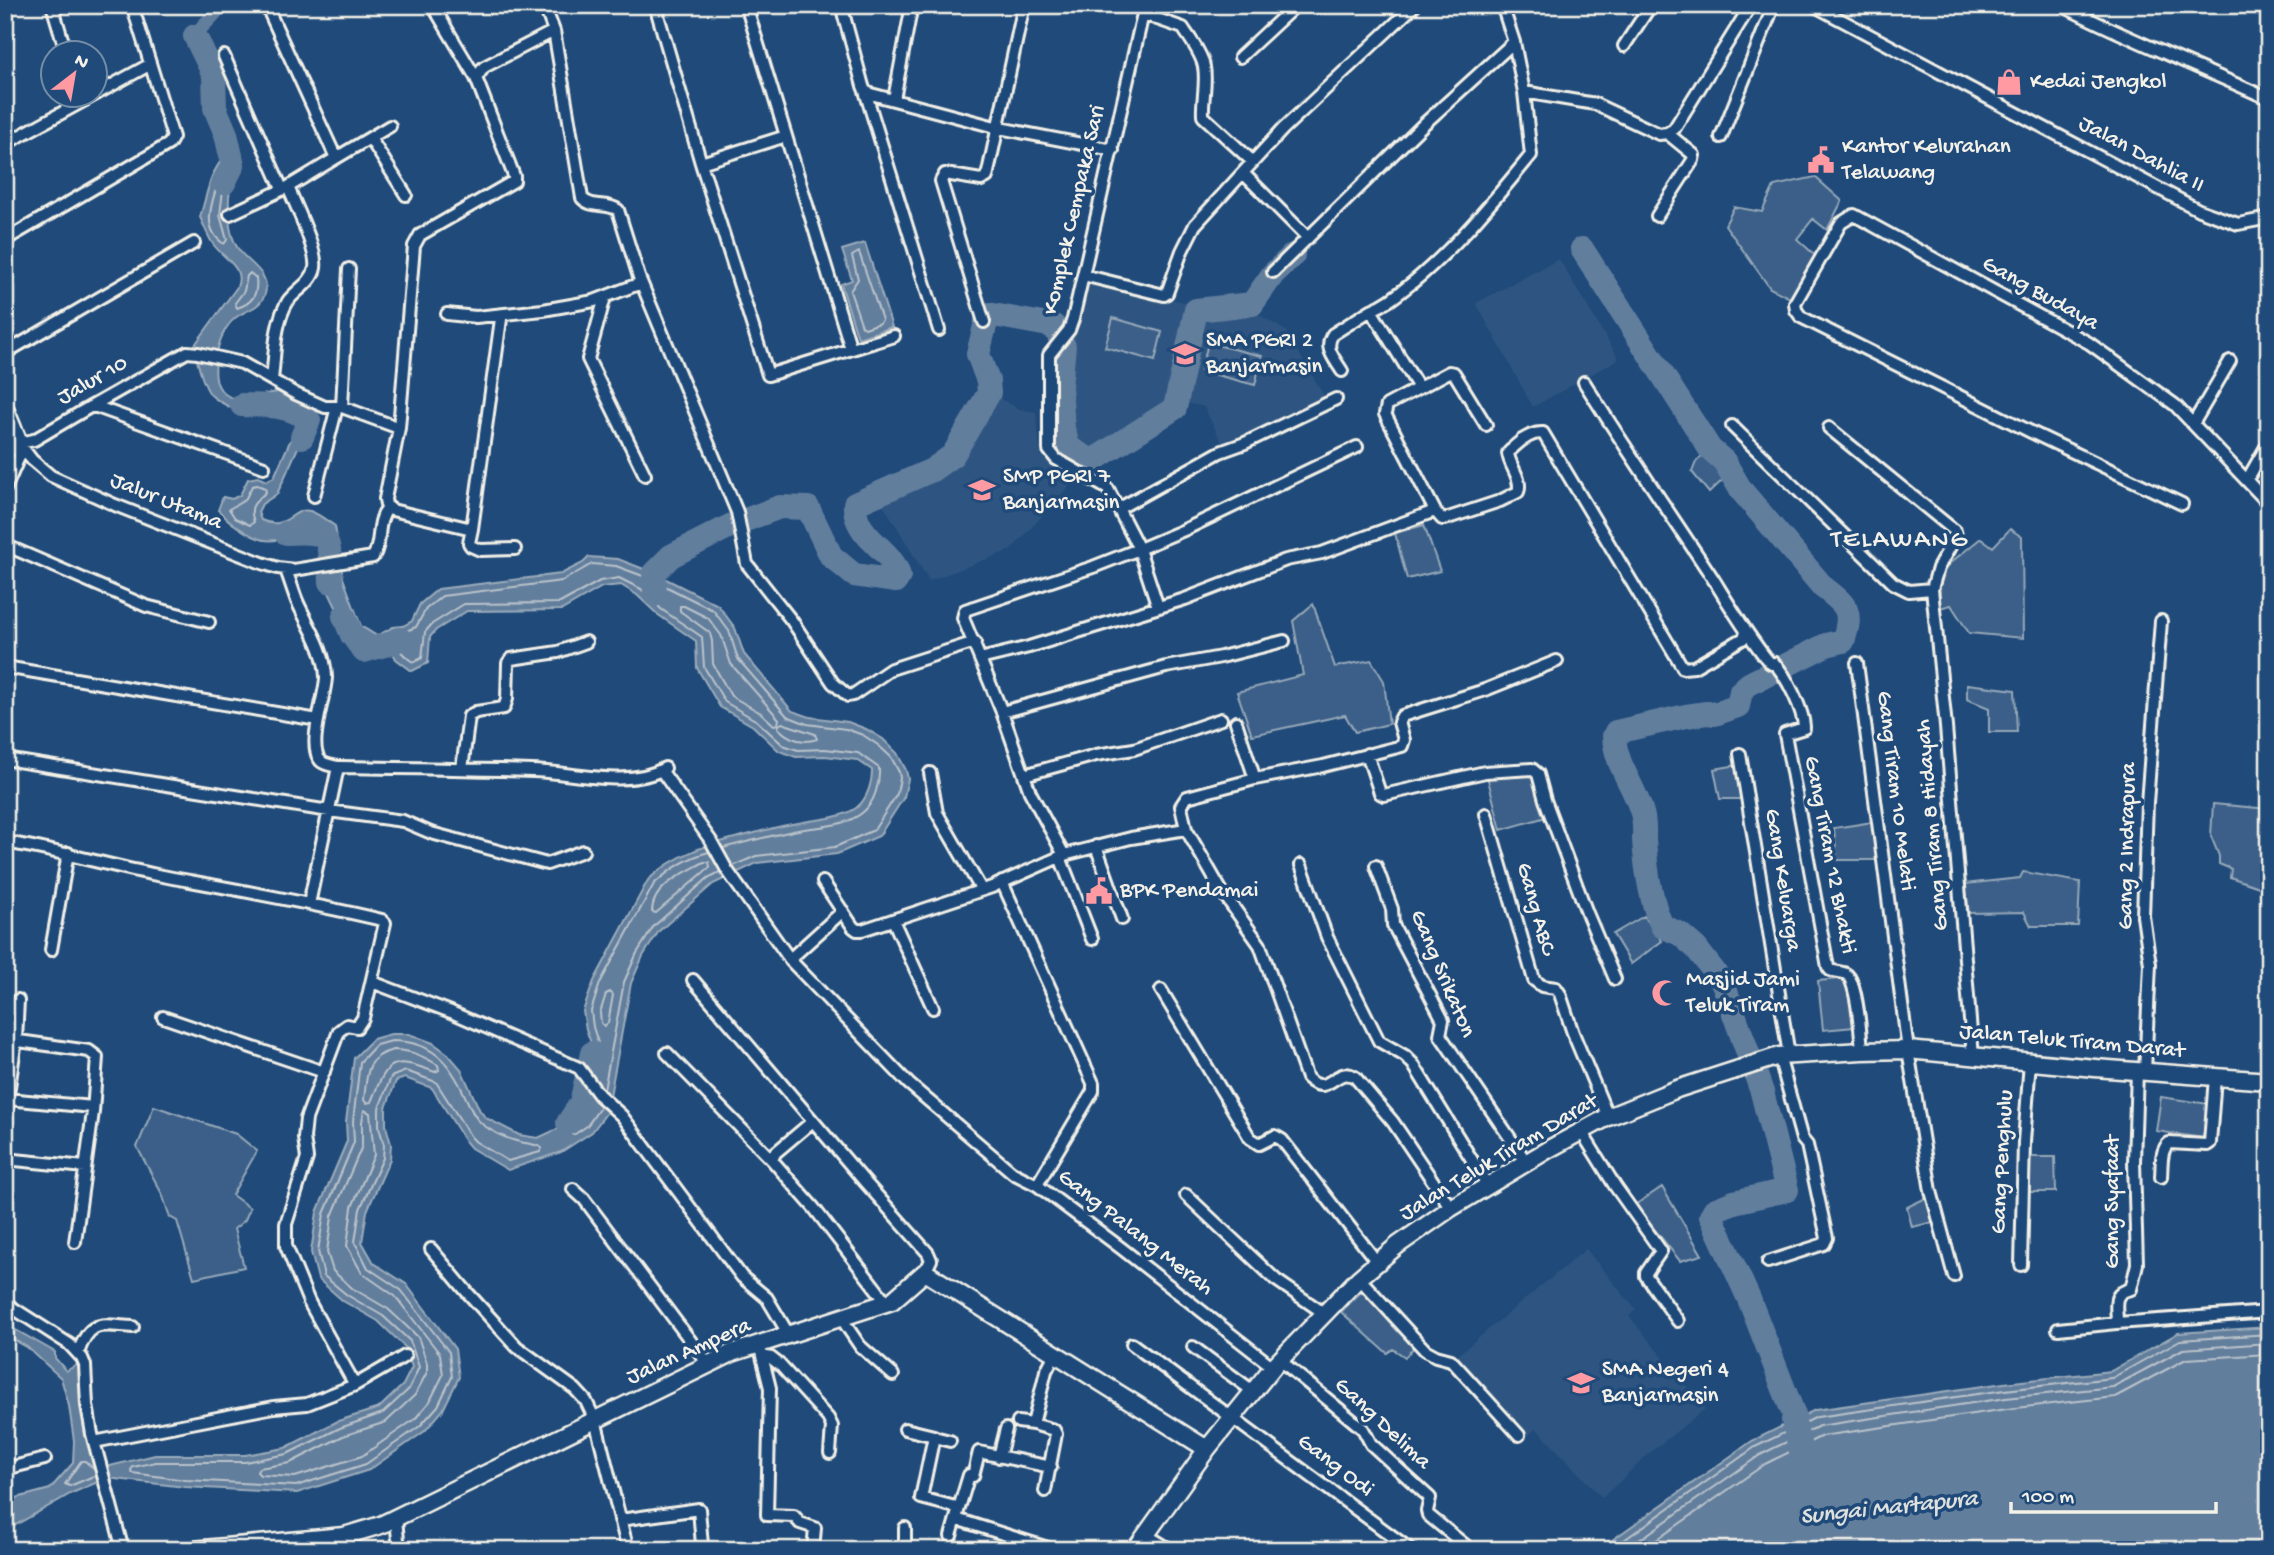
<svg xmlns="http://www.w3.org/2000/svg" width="2274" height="1555" viewBox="0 0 2274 1555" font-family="'Gochi Hand',sans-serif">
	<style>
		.built { fill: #2d5581 }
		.green { fill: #3a5f88; stroke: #97a8b8; stroke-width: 2 }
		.water { fill: #627e9d; stroke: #9cacbb; stroke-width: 2 }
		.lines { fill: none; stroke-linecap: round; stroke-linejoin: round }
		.shore { stroke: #bac3ca; stroke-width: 2 }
		.canal { stroke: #627e9d; stroke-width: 14 }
		.river { stroke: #627e9d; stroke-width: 24 }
		.street-casing { stroke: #f4f1e8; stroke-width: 16 }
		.secondary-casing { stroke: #f4f1e8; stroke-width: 21 }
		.street { stroke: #1f4a7a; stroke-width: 10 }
		.secondary { stroke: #1f4a7a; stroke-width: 16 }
		.labels { text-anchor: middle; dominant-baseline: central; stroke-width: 7; stroke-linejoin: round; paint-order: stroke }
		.poi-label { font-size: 23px; fill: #f4f1e8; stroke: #1f4a7a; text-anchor: start }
		.street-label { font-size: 23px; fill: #f4f1e8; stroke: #1f4a7a }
		.water-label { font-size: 24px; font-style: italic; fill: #dee0dd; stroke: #1f4a7a }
		.quarter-label { font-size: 26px; letter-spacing: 2px; fill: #f4f1e8; stroke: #1f4a7a }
	</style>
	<rect width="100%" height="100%" fill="#1f4a7a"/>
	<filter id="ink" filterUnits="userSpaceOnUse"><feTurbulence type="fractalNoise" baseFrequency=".0143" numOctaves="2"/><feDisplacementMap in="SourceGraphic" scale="14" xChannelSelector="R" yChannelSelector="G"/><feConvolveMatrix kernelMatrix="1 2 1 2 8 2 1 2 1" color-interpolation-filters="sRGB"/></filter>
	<g filter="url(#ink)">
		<path class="built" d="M1559 259 1619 359 1533 407 1476 303Z
			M1087 283 1215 308H1248L1286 331 1327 401 1225 449 1204 407 1181 402 1094 451 1071 440 1064 378Z
			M990 393 1019 409 1036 412 1041 456 1074 481 1011 550 929 581 880 499 955 459Z
			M1586 1249 1636 1310 1629 1316 1705 1409 1653 1450 1602 1498 1536 1428 1525 1439 1455 1357Z"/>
		<path class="green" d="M1815 177 1842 201 1827 230 1813 219 1797 239 1816 256 1792 299 1770 288 1725 225 1734 207 1762 212 1774 186Z
			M1113 318 1162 332 1155 361 1105 347Z
			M1208 343 1262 356 1255 385 1201 371Z
			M1706 452 1727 476 1709 493 1692 472 1696 462Z
			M1424 525 1440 571 1407 579 1395 533Z
			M2010 529 2022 537 2023 638 1969 633 1951 605 1940 608 1939 572 1981 538 1993 547Z
			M1313 604 1335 667 1371 660 1384 681 1389 724 1355 732 1345 715 1252 735 1237 692 1303 675 1293 621Z
			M1967 684 2015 690 2017 732H1989V708L1967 699Z
			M1738 765 1744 799H1720L1714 769Z
			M1534 772 1546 817 1501 830 1487 776Z
			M2213 804 2269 809V875L2267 890 2230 877 2231 869 2219 864V856L2211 836Z
			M1873 822 1880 860H1837L1834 828Z
			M2023 872 2080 882 2078 926H2031L2024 912 1969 913 1965 884 2020 878Z
			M1644 916 1662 941 1631 964 1613 934Z
			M1849 978 1854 1027 1823 1030 1818 981Z
			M2161 1097 2209 1104 2203 1138 2156 1131Z
			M154 1106 236 1134 257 1151 232 1195 250 1208 245 1220 234 1229 244 1267 194 1278 177 1221 170 1217 162 1194 137 1147Z
			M2028 1157H2055L2056 1192H2029Z
			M1662 1187 1702 1255 1680 1261 1635 1205Z
			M1928 1197 1934 1222 1912 1227 1907 1207Z
			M1363 1290 1417 1344 1405 1357 1393 1349 1387 1353 1341 1312Z"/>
		<path class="water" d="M232 150 237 167C226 187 225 231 239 250 249 264 271 273 265 294 261 306 251 309 241 314 225 323 218 342 216 359 215 370 214 381 221 390 236 410 270 388 289 392 297 394 306 401 313 405L315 410 277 494 262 504 258 512 261 520C287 532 292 507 310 511 319 514 327 521 335 526L343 578 361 626 377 636 393 627 403 626 412 621 420 604 438 589 561 574 583 563 589 557 618 559 654 573 718 605 735 628 744 654 792 711 810 717 848 722 866 729 883 739 897 753 906 770 908 779 904 797 879 836 837 854 757 863 713 884 659 931 643 956 631 983 607 1112 592 1132 561 1152 508 1170 471 1148 465 1141 432 1088 405 1078 396 1081 386 1108V1126L391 1144 390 1159 367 1211 362 1242 374 1263 406 1284 455 1349 459 1377 443 1410 425 1431 369 1470 297 1493 185 1487 107 1478 72 1493 5 1531V1501L50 1489 73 1463 74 1441 69 1406 61 1378 27 1347 5 1335V1324L55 1352V1358L66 1371 82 1362 93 1460 106 1467 155 1455H245L285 1448 338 1421 379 1408 403 1385 412 1367 405 1347 378 1321 343 1301 318 1279 311 1252 317 1212 347 1141 346 1122 354 1058 373 1039 391 1034H409L433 1043 448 1054 461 1069 480 1111 486 1118 519 1135 538 1138 564 1126 575 1111 587 1086 592 1046 586 1029 583 1011 594 981 648 880C678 851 712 844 751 834 766 830 782 825 798 823 817 819 840 819 856 808 867 800 872 783 872 770L857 760 825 756 796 757 779 751 753 726 720 707 697 668 696 641 657 614 637 595 621 585 602 587 562 610 467 611 436 630 430 637 428 663 412 671 396 659 392 651 365 649 351 638 318 570V561L330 547 329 538C308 526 285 544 264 540 249 537 228 521 218 510L223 497 232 499 240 495 248 479 258 477 266 481 274 477 300 419 298 411C279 400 265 409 246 415 235 409 220 404 211 395 203 386 196 359 194 346L237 287C245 267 224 259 213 244 208 237 204 226 200 217 208 192 210 166 232 150Z
			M865 243 892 327 858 338 841 284 852 280 842 250Z
			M2269 1327V1550H1598L1752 1441 1815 1410 2004 1383 2111 1371 2178 1333Z"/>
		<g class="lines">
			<path class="shore" d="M220 187 223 190 220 215 227 240 224 244C203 230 210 208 216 189Z
				M859 252 882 320 880 323 865 328 862 326 850 291 858 279 852 256Z
				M250 273 256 278C258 294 253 303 237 308L235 303 244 291 247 276Z
				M257 485 265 488 266 492C255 503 248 505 254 522L250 525 235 518 229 509 245 500 252 486Z
				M680 606H684L708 618 721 635 731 664 779 719 778 724 774 725 761 713 731 696 713 664 712 641 710 633 680 611Z
				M782 723 815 734 817 739C802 744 789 739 778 728L779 725Z
				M723 848C746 842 770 836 793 831 815 826 843 828 862 813 875 803 880 782 879 768L858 753 825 749 798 750 783 745 757 721 725 702 704 667 702 637 661 609 641 589 619 578 600 581 560 603 464 604 432 624 425 632 422 658 414 662C403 658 400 646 389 643L388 638 416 627 426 609 442 596 562 581 592 564 616 566 651 579 713 610 729 631 738 659 787 716 807 724 846 729 863 735 878 745 891 757 899 772 900 778 897 794 874 830 835 847 756 856 733 866
				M704 862H709L710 867 656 913 652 912C652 886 684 873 704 862Z
				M610 992 613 995 608 1023 604 1026 601 1023 600 1013 606 994Z
				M392 1041C432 1041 450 1062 465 1096 470 1106 473 1117 482 1124 491 1131 505 1138 516 1141 525 1144 535 1143 542 1148L540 1152 508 1161 476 1142 471 1137 436 1082 406 1071 391 1077 379 1108V1127L384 1145 383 1158 360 1209 355 1242 368 1268 401 1290 449 1352 452 1377 438 1406 420 1426 366 1464 296 1486 186 1480 132 1473 131 1470 133 1467 156 1462H245L287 1454 340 1428 383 1413 409 1389 419 1367 410 1341 383 1316 347 1295 324 1276 318 1251 324 1214 354 1142 353 1121 360 1062 376 1045Z
				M393 1050C410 1050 423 1056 438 1065L439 1070 435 1072C391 1056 388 1060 371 1102L366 1103 364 1100C367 1075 365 1057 393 1050Z
				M595 1078 599 1046 593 1027 591 1011 600 983 654 884C669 870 689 857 709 852
				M604 1090 624 982 637 953 654 926 708 878 720 872
				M591 1095 582 1115 570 1130 571 1134H575L587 1126 601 1106
				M364 1110 370 1113 374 1155 352 1207 347 1246 362 1273 395 1296 440 1354 443 1375 430 1401 415 1419 362 1456 295 1477 260 1475 257 1472 259 1468 290 1463 343 1436 386 1422 415 1395 427 1372V1363L418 1337 388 1309 352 1288 333 1271 327 1252 332 1216 362 1146V1122Z
				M94 1469 85 1461H81L65 1484 70 1486 96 1475
				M1610 1550 1755 1447 1817 1417 2005 1390 2112 1378 2180 1340 2269 1334
				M1625 1550 1760 1455 1819 1426 2006 1398 2113 1387 2183 1349 2269 1343
				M1642 1550 1765 1464 1822 1436 2007 1409 2115 1397 2186 1359 2269 1354"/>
			<path class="canal" d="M195 36C202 24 215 17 221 5"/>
			<path class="river" d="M195 36 214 75 215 108 226 134 233 165 224 183
				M1582 249 1710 449 1724 461 1741 490 1823 587C1846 605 1854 610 1843 641L1826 645 1749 684 1741 691 1738 706 1715 714 1707 713 1686 716 1616 732 1614 736C1616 767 1634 784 1642 813 1645 823 1644 830 1644 840 1646 869 1650 900 1662 926L1680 934 1696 948 1723 983 1762 1092 1787 1190 1734 1202 1714 1210 1711 1216 1749 1299 1794 1415 1793 1420 1801 1451
				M242 405C267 406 288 404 309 420L302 437
				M286 533C335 530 328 538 331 582
				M655 595 654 573 671 556 732 525 780 507 808 508 831 556 854 575 896 581 899 576C893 549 853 537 855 504L932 470 953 455 989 393 988 381 978 354 988 314 1054 326 1064 346 1060 387 1063 429 1069 448 1092 461 1175 408 1196 310 1252 304 1273 274 1293 255
				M344 616 352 635 364 651 392 643 400 639
				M568 1123 581 1103 592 1053"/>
			<defs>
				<path id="street" d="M52 5 66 52
					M655 5 701 163 768 375 894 336
					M746 5 851 349
					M841 5 863 86 865 91 871 94 999 128 1113 150
					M1145 5 1073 319 1069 330 1049 355V450L1056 459 1108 489 1139 549 1158 607
					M1813 5 2199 210 2238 224 2269 218
					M2061 5C2129 40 2200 67 2269 99
					M433 6 476 78
					M1143 14 1183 28C1190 39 1202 54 1204 67 1207 83 1202 100 1203 116L1253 162
					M554 31 582 198C592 209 607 202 618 210L639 277 737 512 747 564 792 621 833 683 848 696 853 695 891 669 975 642
					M1624 46 1651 5
					M224 56 282 189
					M1240 57 1296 5
					M865 91 939 330
					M1524 92 1595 104 1659 134 1667 133 1674 129 1751 5
					M894 99 912 5
					M1721 137 1774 5
					M370 138 406 195
					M5 144 149 65
					M336 158 390 126
					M701 163 786 136
					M1244 174 1308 238
					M230 214 288 187 336 158 266 5
					M1657 216 1693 160 1694 155 1667 133
					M5 240 169 144 173 137 132 5
					M1273 272 1425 123 1514 42
					M1083 275 1164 295 1167 293 1182 251 1195 225 1283 129 1415 5
					M605 297 588 359 645 475
					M1371 310C1387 304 1398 294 1412 283 1457 246 1494 200 1531 155L1524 92 1514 42 1502 5
					M447 314 476 317 543 310 594 301 641 283
					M501 319 472 529 392 510 386 505 385 499 399 428 414 246 420 235 514 181V176L476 78 484 67 554 31 544 5
					M984 322 941 181 945 174 981 180 987 177 1024 5
					M5 353 194 243
					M272 380C275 355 274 323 288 301 296 290 312 283 315 268 318 251 295 204 288 187
					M1584 382C1625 448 1669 512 1712 577 1730 606 1747 635 1769 662L1772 664 1774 663C1786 675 1804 711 1804 728L1785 734 1828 967 1830 970C1835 972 1842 972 1846 974 1857 979 1861 1037 1862 1051
					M1419 388 1449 372 1454 373 1486 425
					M94 406 264 467
					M342 407 349 269
					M2193 424 2230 361
					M1732 426 1893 583 1909 591 1932 589
					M1829 428 1955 531 1956 536 1938 568 1932 589 1946 727 1973 1057
					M19 443 32 460 51 476 115 505 262 563 278 568 294 570 373 557C383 541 375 523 388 508
					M19 443 34 440 83 411 187 352 198 353 242 363 296 394 325 407H342L399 428
					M2247 480 2269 442
					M5 489 19 457V443
					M314 496 337 407
					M2182 504 2031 432 1801 317 1796 310 1795 303 1841 223 1854 215 2089 343 2175 405 2269 504
					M1118 509 1220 452 1245 443 1336 399
					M1435 511 1442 519H1445L1500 501 1518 492C1523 479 1509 466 1508 453 1517 443 1530 432 1543 433L1683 668 1694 667 1744 638 1746 632
					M472 529 469 543 471 546 480 550 515 549
					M5 545 146 606 209 622
					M286 570C290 580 293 591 297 601 308 626 325 649 326 677 326 696 305 749 322 762 326 765 333 766 338 767 402 768 467 769 532 771 572 772 629 789 665 768
					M980 659 1029 647 1185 599 1286 560 1322 553 1435 511 1385 414 1387 405 1419 388 1371 310 1333 334C1323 348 1335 359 1342 371
					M1857 663 1908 1050 1931 1191 1954 1276
					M5 667 318 720
					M1002 712 1166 667 1221 657 1284 641
					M1236 722 1255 779
					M1367 754 1380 793 1384 795 1485 772 1532 769 1538 774 1545 800 1587 913 1615 979
					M1740 754 1789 1055
					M5 759 329 811 403 821 431 833 547 864 583 851
					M462 769 469 716 476 712 504 708 507 699 508 663 511 659 558 652 586 642
					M661 770 711 841 727 870 791 961 909 1084 1013 1173 1037 1185 1121 1248 1273 1367
					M930 773 937 813 981 889
					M1024 775 1096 755 1134 749 1221 719
					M1486 814 1534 980 1542 986 1556 988 1560 994 1573 1033 1608 1117
					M5 842C56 850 106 865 157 875 232 889 307 902 382 920L385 923 363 1018 357 1027 347 1025 339 1031 306 1119 304 1138 307 1158 286 1224V1246L309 1302 355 1385 405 1356
					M1096 846 1122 919
					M1064 855 1030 792 1002 712 963 618 965 610 1093 567 1139 549 1184 530 1357 447
					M1060 857 1092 939
					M1301 865 1327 937 1379 1041 1405 1056 1413 1064 1488 1186
					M1376 866 1392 909 1393 925 1443 1020 1440 1035 1527 1163
					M823 882 853 927 857 930H862L992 887 1064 855 1131 838 1186 829
					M1002 882 1093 1083V1091L1037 1185
					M309 904 338 767
					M893 920 933 1008
					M51 950 68 853
					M790 959 843 911
					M693 980 865 1182 928 1253 931 1260 925 1272
					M372 982 451 1012 579 1068 599 1095 622 1116 742 1277 767 1298 789 1335
					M1161 990 1250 1138 1259 1144 1275 1136 1282 1140 1377 1262
					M163 1017 324 1072
					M5 1039 89 1051 97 1057 93 1112 75 1242
					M667 1053 772 1160
					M2145 1072 2150 964 2143 916 2147 803 2161 621
					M7 1099 93 1107
					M5 1114 16 1040 18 1000
					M813 1121 775 1153 772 1160 814 1208 887 1303
					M1581 1131 1615 1186 1661 1251 1646 1273V1276L1678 1321
					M5 1159 85 1167
					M2161 1177C2162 1166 2160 1150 2169 1143L2207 1145 2210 1143 2215 1077
					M573 1189 584 1199 708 1364
					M1186 1195 1276 1280 1325 1314
					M1451 1208 1393 1122 1355 1077C1335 1065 1329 1099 1307 1078L1260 945 1221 890 1186 829 1181 806 1187 797 1255 779 1323 766 1402 746 1404 740 1399 722 1402 716 1485 690 1557 661
					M431 1249 467 1292 517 1347 575 1389 586 1401 595 1420 628 1550
					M1768 1262 1824 1244 1827 1238 1807 1145 1802 1139 1779 1056
					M2021 1265 2024 1142 2030 1061
					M1359 1278 1425 1350 1436 1356 1451 1360 1519 1435
					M5 1303 69 1344 82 1358 85 1365 87 1405 92 1434 123 1550
					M841 1318 860 1346 893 1375
					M2117 1323C2117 1305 2111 1293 2131 1289L2137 1264 2134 1162 2137 1071
					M2058 1329 2117 1323 2269 1312
					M759 1344 770 1388 767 1515 794 1516 800 1523 815 1528 813 1550
					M1132 1344 1411 1550
					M1193 1347 1254 1392
					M78 1353C90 1319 100 1325 133 1327
					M762 1356 771 1358 780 1365 828 1418 832 1426 830 1453
					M1280 1360 1363 1429 1371 1444 1430 1498 1427 1511 1428 1515 1471 1550
					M1018 1422 1033 1424
					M905 1429 934 1436 921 1498 959 1508 951 1536
					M934 1437 950 1441
					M94 1442 274 1407 307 1404 355 1385
					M999 1457 1006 1429
					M5 1469 45 1459
					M1045 1491 1056 1434 1054 1430 1033 1424 1046 1371 1055 1354
					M959 1508 969 1475 973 1476 979 1452 1051 1467
					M396 1519 399 1550
					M956 1519 1054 1550
					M620 1520 699 1509 702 1545
					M1145 1534 1171 1550
					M905 1550V1528"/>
				<path id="secondary" d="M5 409 19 443 5 448
					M193 1550 344 1536 381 1525 732 1353 892 1301 925 1272 1207 1449
					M1135 1550 1207 1449 1273 1367 1359 1278 1398 1245 1451 1208 1549 1149 1608 1117 1677 1089 1779 1056 1862 1051 1908 1050 2095 1068 2269 1081"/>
			</defs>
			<use href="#street" class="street-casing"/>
			<use href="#secondary" class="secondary-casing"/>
			<use href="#street" class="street"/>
			<use href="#secondary" class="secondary"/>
		</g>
	</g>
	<defs>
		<symbol id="shop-bare" viewBox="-9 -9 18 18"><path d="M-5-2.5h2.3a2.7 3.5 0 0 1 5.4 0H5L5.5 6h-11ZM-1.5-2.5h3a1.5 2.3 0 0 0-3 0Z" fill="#ff9aa2" stroke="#1f4a7a" stroke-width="2.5" paint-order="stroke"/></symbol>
		<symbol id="civic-bare" viewBox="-9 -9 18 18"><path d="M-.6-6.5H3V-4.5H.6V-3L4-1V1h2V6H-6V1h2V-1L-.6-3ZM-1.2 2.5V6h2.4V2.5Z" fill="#ff9aa2" stroke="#1f4a7a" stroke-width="2.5" paint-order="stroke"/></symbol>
		<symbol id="school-bare" viewBox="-9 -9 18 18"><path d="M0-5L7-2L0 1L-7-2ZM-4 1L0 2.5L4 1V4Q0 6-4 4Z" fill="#ff9aa2" stroke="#1f4a7a" stroke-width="2.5" paint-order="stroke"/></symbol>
		<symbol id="mosque-bare" viewBox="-9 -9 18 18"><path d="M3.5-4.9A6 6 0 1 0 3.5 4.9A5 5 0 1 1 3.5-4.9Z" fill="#ff9aa2" stroke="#1f4a7a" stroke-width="2.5" paint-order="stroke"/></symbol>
	</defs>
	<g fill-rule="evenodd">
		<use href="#shop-bare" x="1990" y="63" width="38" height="38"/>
		<use href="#civic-bare" x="1802" y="141" width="38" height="38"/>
		<use href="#school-bare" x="1166" y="335" width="38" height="38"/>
		<use href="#school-bare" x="963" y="471" width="38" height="38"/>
		<use href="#civic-bare" x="1080" y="872" width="38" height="38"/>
		<use href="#mosque-bare" x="1646" y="974" width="38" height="38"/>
		<use href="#school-bare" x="1562" y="1364" width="38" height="38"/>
	</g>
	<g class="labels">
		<g class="poi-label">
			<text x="2030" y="82">Kedai Jengkol</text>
			<text x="1842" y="147">Kantor Kelurahan<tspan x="1842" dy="26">Telawang</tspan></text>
			<text x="1206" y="341">SMA PGRI 2<tspan x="1206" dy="26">Banjarmasin</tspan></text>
			<text x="1003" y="477">SMP PGRI 7<tspan x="1003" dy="26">Banjarmasin</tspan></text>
			<text x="1120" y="891">BPK Pendamai</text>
			<text x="1686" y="980">Masjid Jami<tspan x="1686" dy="26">Teluk Tiram</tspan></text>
			<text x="1602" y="1370">SMA Negeri 4<tspan x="1602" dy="26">Banjarmasin</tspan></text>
		</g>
		<g class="street-label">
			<text transform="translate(2141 155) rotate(28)">Jalan Dahlia II</text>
			<text transform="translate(1075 210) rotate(-77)">Komplek Cempaka Sari</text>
			<text transform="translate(2040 294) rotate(29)">Gang Budaya</text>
			<text transform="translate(93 381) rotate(-30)">Jalur 10</text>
			<text transform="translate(166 502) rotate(22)">Jalur Utama</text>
			<text transform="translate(1895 791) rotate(83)">Gang Tiram 10 Melati</text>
			<text transform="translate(1933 825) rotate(-95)">Gang Tiram 8 Hidayah</text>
			<text transform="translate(2128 846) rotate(-89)">Gang 2 Indrapura</text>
			<text transform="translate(1829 855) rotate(79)">Gang Tiram 12 Bhakti</text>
			<text transform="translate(1782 880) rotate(81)">Gang Keluarga</text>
			<text transform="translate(1535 909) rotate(74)">Gang ABC</text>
			<text transform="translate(1442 974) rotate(67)">Gang Srikaton</text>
			<text transform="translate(2072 1042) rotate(5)">Jalan Teluk Tiram Darat</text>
			<text transform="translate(1499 1158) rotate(-31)">Jalan Teluk Tiram Darat</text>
			<text transform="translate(2003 1162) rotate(-87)">Gang Penghulu</text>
			<text transform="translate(2113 1202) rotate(-90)">Gang Syafaat</text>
			<text transform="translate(1135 1233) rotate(38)">Gang Palang Merah</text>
			<text transform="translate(689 1352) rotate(-24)">Jalan Ampera</text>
			<text transform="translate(1382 1424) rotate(43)">Gang Delima</text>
			<text transform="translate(1335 1466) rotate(37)">Gang Odi</text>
		</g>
		<g class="water-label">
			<text transform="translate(1889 1509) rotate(-6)">Sungai Martapura</text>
		</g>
		<g class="quarter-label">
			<text x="1900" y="541">TELAWANG</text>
		</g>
	</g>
	<rect width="2274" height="1555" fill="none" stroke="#1f4a7a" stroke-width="28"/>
	<rect x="14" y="14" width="2246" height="1527" fill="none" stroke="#f4f1e8" stroke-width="2.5" filter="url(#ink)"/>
	<g transform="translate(74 74) rotate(31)"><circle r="33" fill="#1f4a7a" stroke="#748da6" stroke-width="2"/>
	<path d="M0-5L12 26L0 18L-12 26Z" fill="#ff9aa2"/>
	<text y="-10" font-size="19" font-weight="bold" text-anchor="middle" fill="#f4f1e8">N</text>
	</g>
	<path d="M2011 1502v10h205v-10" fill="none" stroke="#f4f1e8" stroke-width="3.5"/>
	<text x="2022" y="1502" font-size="21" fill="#f4f1e8" stroke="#1f4a7a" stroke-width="5" paint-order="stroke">100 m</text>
</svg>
